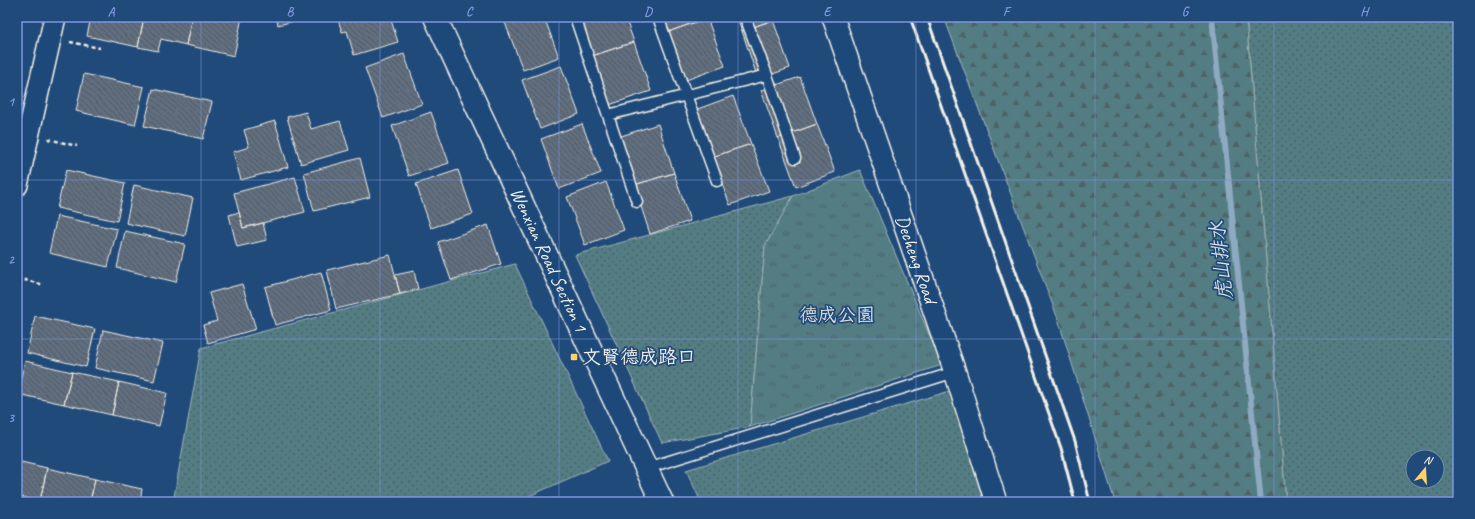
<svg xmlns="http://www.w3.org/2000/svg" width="1475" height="519" viewBox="0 0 1475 519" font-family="Caveat,'LXGW WenKai TC',sans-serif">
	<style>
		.grass { fill: url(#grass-dots); stroke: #a3b6b6; fill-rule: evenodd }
		.forest { fill: url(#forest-firs); stroke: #a3b6b6 }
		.park { fill: url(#park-tufts); stroke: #a3b6b6 }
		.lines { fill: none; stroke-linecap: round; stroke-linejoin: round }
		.stream { stroke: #8eaac1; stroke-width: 6 }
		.building { fill: url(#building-back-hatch); stroke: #f4f1e8 }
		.service-casing { stroke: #f4f1e8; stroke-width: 13 }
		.minor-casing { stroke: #f4f1e8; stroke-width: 24 }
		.tertiary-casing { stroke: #f4f1e8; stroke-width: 25 }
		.path { stroke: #f4f1e8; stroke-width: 2.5; stroke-dasharray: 4 3; stroke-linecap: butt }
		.service { stroke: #1f4a7a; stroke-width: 10 }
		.minor { stroke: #1f4a7a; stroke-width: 21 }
		.tertiary { stroke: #1f4a7a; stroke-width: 22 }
		.rail { stroke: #f4f1e8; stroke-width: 3 }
		.grid { fill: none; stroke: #7e97df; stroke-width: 1; stroke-opacity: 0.55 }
		.poi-dot { fill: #ffd166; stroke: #1f4a7a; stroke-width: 1.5 }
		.labels { text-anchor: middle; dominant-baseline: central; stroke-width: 3.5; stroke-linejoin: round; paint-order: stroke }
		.street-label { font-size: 19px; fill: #f4f1e8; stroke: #1f4a7a }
		.park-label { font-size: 19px; fill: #dcdfd9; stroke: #1f4a7a }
		.poi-label { font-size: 19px; fill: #f4f1e8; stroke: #1f4a7a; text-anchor: start }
		.water-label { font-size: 20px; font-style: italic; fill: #dadfde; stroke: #1f4a7a }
		.neatline { fill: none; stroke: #7e97df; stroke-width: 1.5 }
		.grid-label { font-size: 13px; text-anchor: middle; font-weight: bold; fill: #7e97df }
	</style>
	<defs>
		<pattern id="grass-dots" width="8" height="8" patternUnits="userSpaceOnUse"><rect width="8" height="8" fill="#527c83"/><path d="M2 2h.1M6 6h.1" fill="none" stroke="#4e6264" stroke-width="1.8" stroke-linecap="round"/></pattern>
		<pattern id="forest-firs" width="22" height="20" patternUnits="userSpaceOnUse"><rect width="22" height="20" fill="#527c83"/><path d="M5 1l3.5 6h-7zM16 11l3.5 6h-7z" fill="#4e6264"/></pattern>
		<pattern id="park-tufts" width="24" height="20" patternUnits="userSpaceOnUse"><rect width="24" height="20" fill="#527c83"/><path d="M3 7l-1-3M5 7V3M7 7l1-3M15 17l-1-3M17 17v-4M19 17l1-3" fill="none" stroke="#4e6264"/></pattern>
		<pattern id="building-back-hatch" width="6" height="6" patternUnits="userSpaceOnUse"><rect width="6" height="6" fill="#606e7f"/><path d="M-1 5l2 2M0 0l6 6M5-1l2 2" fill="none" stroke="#535960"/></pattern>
	</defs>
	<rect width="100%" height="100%" fill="#1f4a7a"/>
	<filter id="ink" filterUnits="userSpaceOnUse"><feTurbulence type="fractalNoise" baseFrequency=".025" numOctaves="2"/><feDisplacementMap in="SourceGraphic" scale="8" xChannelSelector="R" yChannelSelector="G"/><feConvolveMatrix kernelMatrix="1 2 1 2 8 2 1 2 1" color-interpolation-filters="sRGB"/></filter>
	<g filter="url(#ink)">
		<path class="grass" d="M1246 17H1458V502H1286ZM1413 457H1437V481H1413Z
			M793 196 765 246 750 427 662 443 575 255Z
			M515 264 608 461 516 502H173L201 348Z
			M950 391 984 502H701L686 470Z"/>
		<path class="forest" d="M944 17H1246L1286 502H1115L1058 319Z"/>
		<path class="park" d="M860 170 942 365 750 427 765 246 793 196Z"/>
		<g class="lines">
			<path class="stream" d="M1212 17 1261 502"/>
		</g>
		<path class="building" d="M91 17H144L138 47 87 36Z
			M144 17H192L186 45 161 39 158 51 138 47Z
			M192 17H242L234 56 186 45Z
			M276 17H311L278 25Z
			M337 17H390L398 42 354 55 347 31 342 32Z
			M510 17H544L559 57 523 70 504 20Z
			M576 17H625L634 42 589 57Z
			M663 17H707V18L668 32Z
			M737 17H772L773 20 742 31Z
			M707 18 725 66 686 80 668 32Z
			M773 20 790 68 758 79 742 31Z
			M634 42 651 91 606 106 589 57Z
			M404 54 422 104 383 118 365 68Z
			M561 66 579 114 540 129 522 80Z
			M84 74 144 87 135 125 76 111Z
			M800 77 817 124 778 138 761 90Z
			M153 89 212 102 203 139 144 126Z
			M733 96 751 144 712 157 695 110Z
			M306 112 311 129 340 121 349 150 301 164 287 117Z
			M431 112 449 163 409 176 392 126Z
			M275 121 288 167 241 180 233 152 249 147 244 130Z
			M582 124 601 173 559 189 541 139Z
			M658 124 674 173 634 185 618 137Z
			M817 124 835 172 796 187 778 138Z
			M751 144 769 191 730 205 712 157Z
			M360 158 370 197 314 211 304 173Z
			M66 170 125 183 117 221 57 208Z
			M458 170 473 214 431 228 416 184Z
			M674 173 690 221 650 234 634 185Z
			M295 177 305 212 243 228 234 193Z
			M606 182 624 230 585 245 567 197Z
			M134 185 193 198 185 236 126 223Z
			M239 212 243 228 263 223 267 240 237 247 229 215Z
			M57 216 117 229 108 267 49 253Z
			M488 225 501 264 451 280 438 242Z
			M125 231 185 244 176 282 117 268Z
			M390 255 400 294 336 309 327 270Z
			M414 271 418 289 400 294 395 275Z
			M321 272 331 310 275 325 265 287Z
			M242 284 256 329 208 343 203 325 217 321 209 293Z
			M35 316 95 329 86 367 27 353Z
			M103 330 163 343 154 381 95 368Z
			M25 361 72 372 64 404 17 394Z
			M72 372 119 382 112 415 64 404Z
			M119 382 167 393 159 426 112 415Z
			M17 461 47 468 40 501 17 496Z
			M47 468 95 479 90 502 40 501Z
			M95 479 142 489 140 502H90Z"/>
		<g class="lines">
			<defs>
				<path id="service" d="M575 17 637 202
					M658 17 717 181
					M745 17 767 75 795 158
					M608 115 767 75
					M647 468 955 372"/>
				<g id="minor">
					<path id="s1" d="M833 17 955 372 996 502"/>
					<path d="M17 185 55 17"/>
				</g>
				<g id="tertiary">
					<path id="s2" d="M435 17 662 502"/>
				</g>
			</defs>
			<use href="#service" class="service-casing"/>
			<use href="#minor" class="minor-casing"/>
			<use href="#tertiary" class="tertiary-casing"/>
			<path class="path" d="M70 42 100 48
				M48 139 77 146
				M17 278 44 285
				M17 410 20 411"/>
			<use href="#service" class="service"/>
			<use href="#minor" class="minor"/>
			<use href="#tertiary" class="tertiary"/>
			<path class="rail" d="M910 17 1061 448 1075 502
				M927 17 1075 441 1090 502"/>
		</g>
	</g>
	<path class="grid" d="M201 17V502M380 17V502M559 17V502M738 17V502M916 17V502M1095 17V502M1274 17V502M17 180H1458M17 339H1458"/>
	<rect class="poi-dot" x="570" y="353" width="8" height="8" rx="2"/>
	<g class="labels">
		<g class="street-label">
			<text stroke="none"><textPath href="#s1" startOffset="256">Decheng Road</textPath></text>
			<text stroke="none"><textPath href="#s2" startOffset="268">Wenxian Road Section 1</textPath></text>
		</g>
		<g class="park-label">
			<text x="837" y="315">德成公園</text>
		</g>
		<g class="poi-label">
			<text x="582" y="357">文賢德成路口</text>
		</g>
		<g class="water-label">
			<text transform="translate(1221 261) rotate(-96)">虎山排水</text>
		</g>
	</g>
	<rect width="1475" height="519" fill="none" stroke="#1f4a7a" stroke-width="44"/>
	<g transform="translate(1425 469) rotate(18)"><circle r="19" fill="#1f4a7a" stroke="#748da6"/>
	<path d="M0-3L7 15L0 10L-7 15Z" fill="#ffd166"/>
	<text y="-6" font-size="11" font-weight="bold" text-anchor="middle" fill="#f4f1e8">N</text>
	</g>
	<rect x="22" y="22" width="1431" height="475" class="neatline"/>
	<g class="grid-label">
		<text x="111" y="16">A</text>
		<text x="290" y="16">B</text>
		<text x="469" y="16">C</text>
		<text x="648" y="16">D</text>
		<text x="827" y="16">E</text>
		<text x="1006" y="16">F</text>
		<text x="1185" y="16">G</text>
		<text x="1364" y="16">H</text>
		<text x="11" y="106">1</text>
		<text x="11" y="264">2</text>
		<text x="11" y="422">3</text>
	</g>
</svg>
